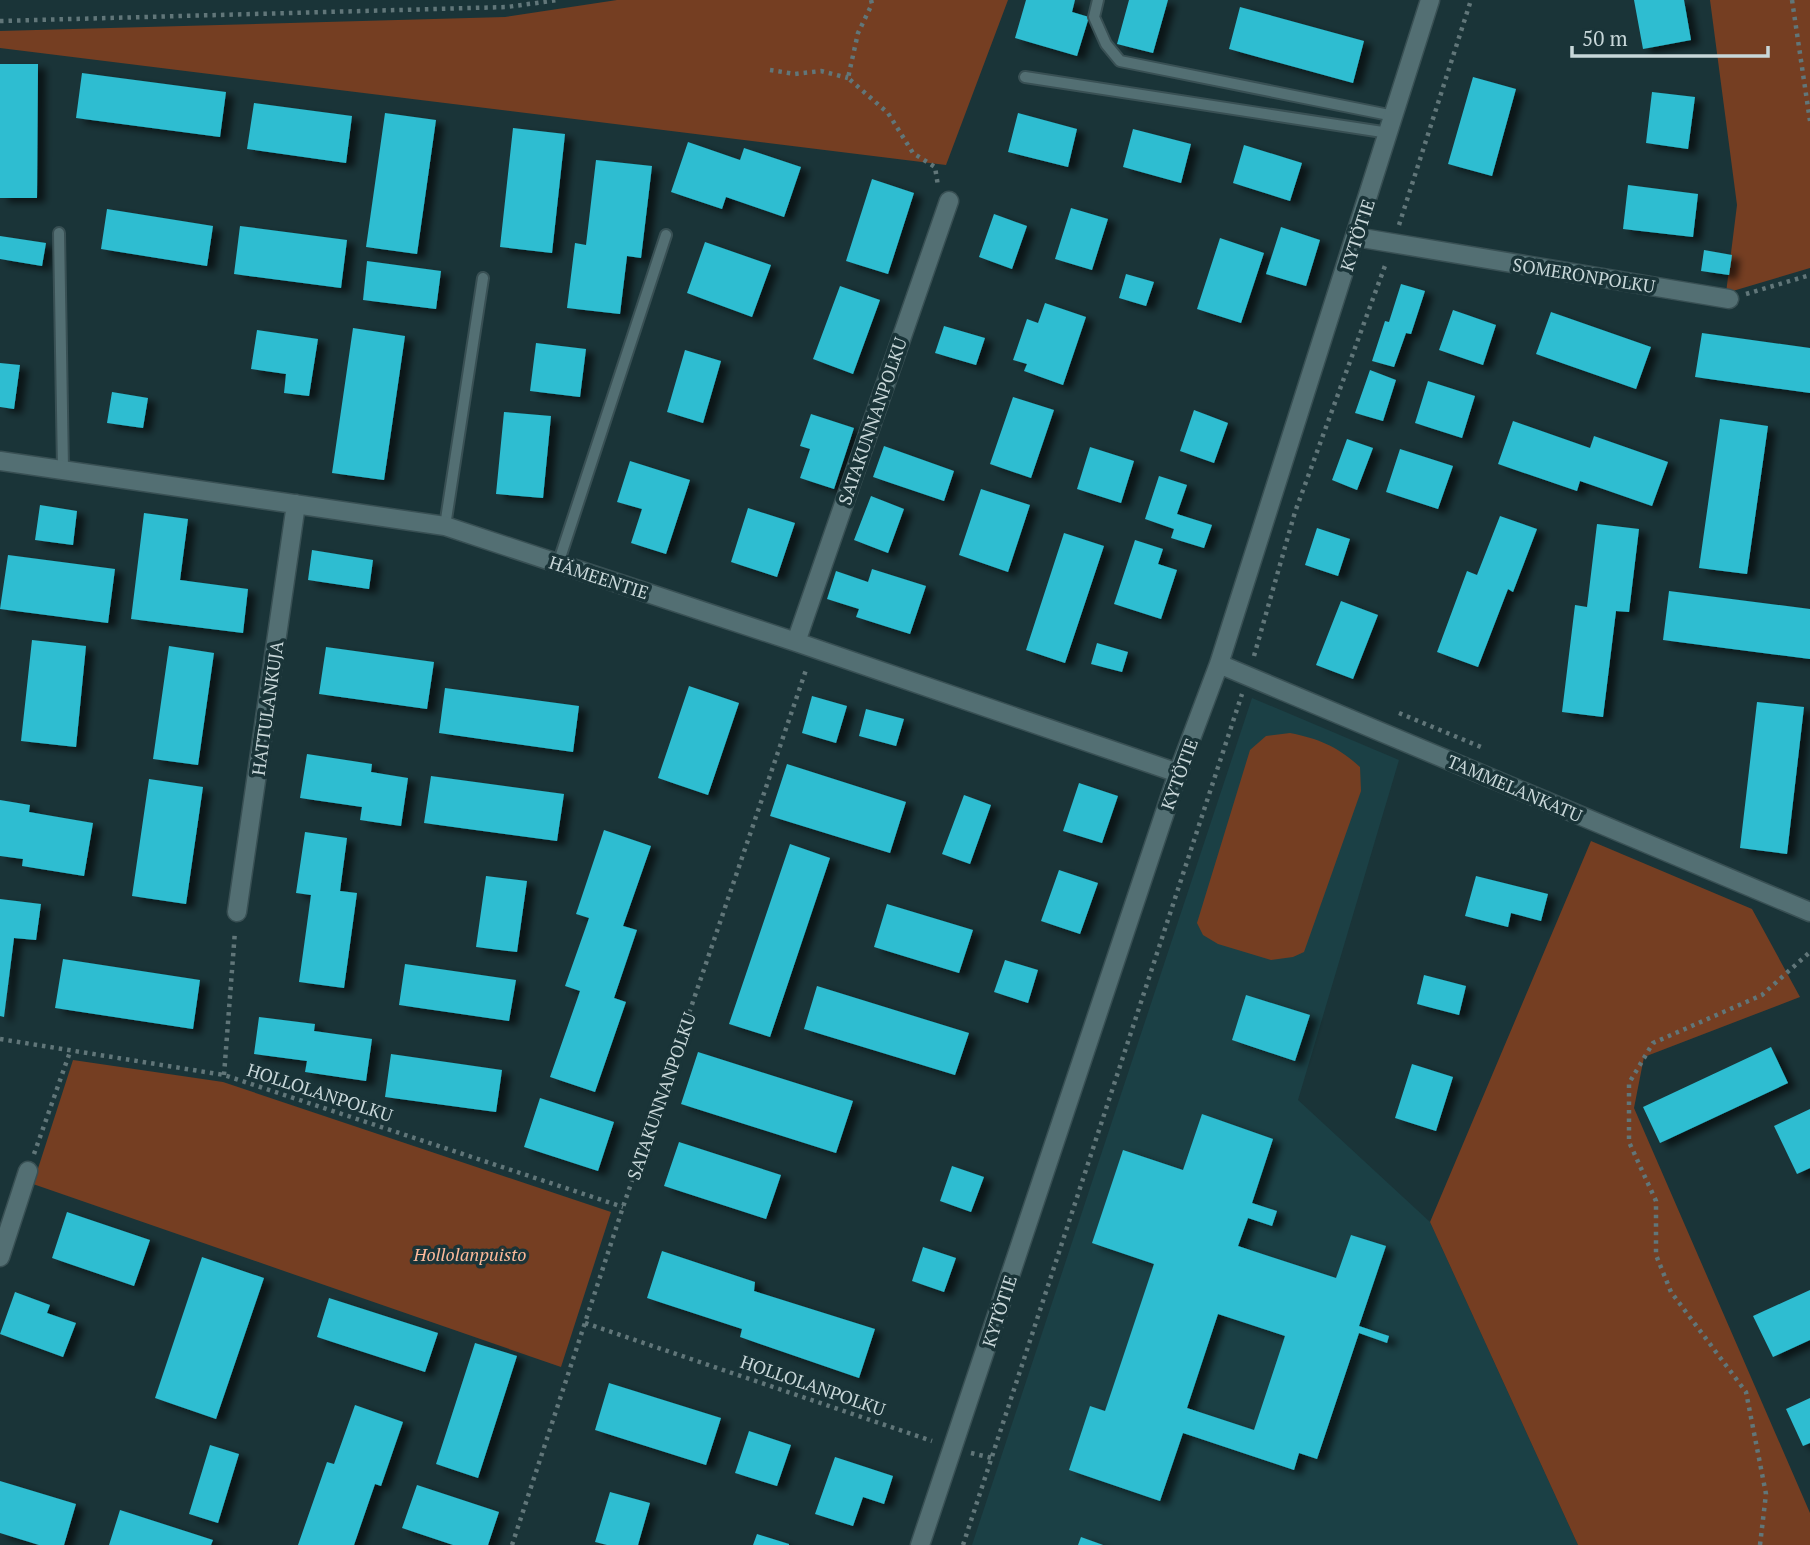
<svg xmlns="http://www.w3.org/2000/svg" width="1810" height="1545" viewBox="0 0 1810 1545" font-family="'PT Serif',serif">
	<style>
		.built { fill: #1b4045 }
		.green { fill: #753e22 }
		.building { fill: #2dbdd1; fill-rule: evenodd; filter: url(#shadow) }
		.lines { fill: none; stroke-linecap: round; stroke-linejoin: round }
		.lane-casing { stroke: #395054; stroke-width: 14 }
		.street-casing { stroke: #395054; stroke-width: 21 }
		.path { stroke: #617679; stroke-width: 4.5; stroke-dasharray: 3.5 5; stroke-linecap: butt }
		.lane { stroke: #536f73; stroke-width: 10 }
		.street { stroke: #536f73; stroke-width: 18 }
		.labels { text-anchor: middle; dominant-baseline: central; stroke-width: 7; stroke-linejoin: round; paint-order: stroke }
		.street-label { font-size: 18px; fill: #c8d7d9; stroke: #1a3438 }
		.park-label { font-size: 18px; font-style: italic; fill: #fcb99a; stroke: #1a3438 }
	</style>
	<defs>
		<filter id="shadow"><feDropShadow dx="8" dy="4.5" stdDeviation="3.5" flood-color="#0009"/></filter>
	</defs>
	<rect width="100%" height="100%" fill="#1a3438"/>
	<path class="built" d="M1252 698 1399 760 1298 1100 1430 1222 1578 1545H972Z"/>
	<path class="green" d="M617 0H1008L946 165 0 48V31L505 17Z
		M1710 0H1810V268L1726 293 1737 205Z
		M1290 733C1320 739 1338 747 1360 767L1361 791 1304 952 1293 957 1271 960 1218 944 1203 935 1197 923 1250 750 1266 736Z
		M1591 841 1752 909 1800 997 1644 1057 1634 1108 1810 1513V1545H1578L1430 1222Z
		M73 1060 223 1082 611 1212 561 1367 33 1184Z"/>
	<path class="building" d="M1026 0H1075L1072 12 1089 17 1077 56 1015 38Z
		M1129 0H1168L1153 53 1117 44Z
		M1634 0H1684L1691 40 1643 49Z
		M1240 7 1364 41 1353 83 1229 49Z
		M0 64H38L37 198H0Z
		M82 73 226 92 220 137 76 118Z
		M1473 77 1516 89 1492 176 1448 164Z
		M1652 92 1695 97 1688 149 1646 143Z
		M254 103 352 116 346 163 247 149Z
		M385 113 436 120 417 254 366 247Z
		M1018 113 1077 129 1068 167 1008 152Z
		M513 128 565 134 552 253 500 247Z
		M1133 129 1191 144 1181 183 1123 167Z
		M688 142 740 160 744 148 801 167 784 217 726 197 722 209 671 192Z
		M1244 145 1302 163 1290 201 1233 183Z
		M596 160 652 166 641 258 627 256 620 314 567 308 575 243 586 245Z
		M872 179 914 193 888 274 846 261Z
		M1628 185 1698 194 1693 237 1623 229Z
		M1071 208 1108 219 1092 270 1055 259Z
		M107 209 213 226 207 266 101 249Z
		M994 214 1027 226 1012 269 979 257Z
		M240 226 347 240 341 288 234 274Z
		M1281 227 1320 240 1306 286 1266 274Z
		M0 236 46 243 42 266 0 259Z
		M1220 238 1264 253 1241 323 1197 309Z
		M705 242 771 265 752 317 687 293Z
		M1704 250 1732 255 1729 275 1701 271Z
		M367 261 441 271 436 309 363 300Z
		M1126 274 1154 282 1146 306 1119 298Z
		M1401 284 1425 291 1411 334 1406 333 1394 367 1372 361 1385 321 1389 322Z
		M840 286 880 300 853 374 813 359Z
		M1045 303 1086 317 1063 385 1024 371 1027 364 1013 360 1027 319 1038 323Z
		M1453 310 1496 325 1483 365 1439 350Z
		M1551 312 1651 347 1636 389 1536 354Z
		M944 326 985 338 976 365 935 353Z
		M353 328 405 336 384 480 332 473Z
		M257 330 318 339 309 396 284 393 286 374 251 369Z
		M1702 333 1810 348V393L1695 377Z
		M536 343 586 349 580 397 530 391Z
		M685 350 721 361 703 423 667 412Z
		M0 363 20 365 14 409 0 407Z
		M1370 370 1396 380 1383 421 1355 413Z
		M1428 381 1475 396 1462 438 1415 423Z
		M112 392 148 398 143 428 107 423Z
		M1013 397 1054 410 1031 478 990 464Z
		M1194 410 1228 423 1214 463 1180 451Z
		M504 412 551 416 543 498 496 494Z
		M811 414 854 428 834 489 800 478 810 449 800 446Z
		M1720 419 1768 426 1747 574 1699 568Z
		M1513 421 1590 448 1594 436 1668 462 1652 506 1580 481 1577 491 1498 464Z
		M1347 439 1373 448 1357 490 1332 480Z
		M884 446 954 471 944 501 873 477Z
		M1090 447 1134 461 1121 503 1077 489Z
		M1400 449 1453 466 1438 509 1386 492Z
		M630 461 690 480 666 554 631 543 642 509 617 502Z
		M1159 476 1187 485 1177 514 1212 525 1204 548 1171 538 1174 529 1145 519Z
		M981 489 1030 505 1008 572 959 555Z
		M871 496 904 509 888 553 854 540Z
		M40 505 77 511 73 545 35 540Z
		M748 508 795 523 777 577 731 562Z
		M144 513 188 519 180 580 248 589 243 633 131 619Z
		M1500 516 1537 529 1513 592 1508 589 1478 667 1437 652 1467 571 1477 575Z
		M1597 524 1639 529 1629 612 1616 611 1603 717 1562 712 1575 605 1587 607Z
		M1317 528 1350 539 1338 576 1305 565Z
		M1064 533 1104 546 1065 663 1026 650Z
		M1135 540 1163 549 1158 564 1177 570 1161 619 1114 604Z
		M312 550 373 560 369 589 308 580Z
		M8 555 115 569 108 623 0 609Z
		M872 569 926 586 910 634 856 617 859 609 827 599 836 571 868 582Z
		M1669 591 1810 609V659L1663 640Z
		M1341 601 1378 615 1353 679 1316 665Z
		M32 640 86 646 76 747 21 741Z
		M1097 643 1128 652 1122 672 1091 664Z
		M169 646 214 653 198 765 153 759Z
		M326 647 434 662 427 709 319 694Z
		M689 686 739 703 708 795 658 778Z
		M445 688 579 706 573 752 439 733Z
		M812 696 847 706 836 743 802 733Z
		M1757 702 1804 707 1787 854 1740 848Z
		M866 709 904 719 896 746 859 736Z
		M307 754 372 764 371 772 408 778 401 826 360 820 362 807 300 798Z
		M787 764 906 802 890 853 770 816Z
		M431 776 564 794 557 841 424 823Z
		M149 779 203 787 186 904 132 896Z
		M1079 783 1118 796 1102 843 1063 831Z
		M964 795 991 805 970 864 942 854Z
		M0 800 30 805 29 812 93 823 84 876 22 866 23 859 0 856Z
		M604 830 651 846 623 926 637 930 614 998 626 1002 595 1092 550 1077 580 991 565 986 589 918 576 914Z
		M305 832 347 838 340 891 357 893 344 988 299 982 311 895 296 893Z
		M790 844 830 858 770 1037 729 1024Z
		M1059 870 1098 883 1080 934 1041 921Z
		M486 876 527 881 517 952 476 947Z
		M1476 876 1548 894 1541 921 1511 913 1508 927 1465 916Z
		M0 899 41 904 36 940 14 938 4 1017 0 1016Z
		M887 904 973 930 959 973 874 947Z
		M63 959 200 980 193 1029 55 1008Z
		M1005 960 1038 970 1028 1003 994 992Z
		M405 964 516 980 509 1021 399 1005Z
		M1424 975 1466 986 1459 1015 1417 1004Z
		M817 986 969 1033 955 1075 804 1029Z
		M1246 995 1310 1015 1295 1061 1232 1040Z
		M259 1017 315 1024 314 1031 372 1039 366 1081 305 1072 307 1061 254 1054Z
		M1771 1047 1788 1083 1660 1143 1643 1107Z
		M698 1052 853 1101 836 1153 681 1104Z
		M391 1054 502 1070 496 1112 385 1097Z
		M1412 1064 1453 1077 1436 1131 1395 1118Z
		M540 1098 614 1122 598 1171 524 1147Z
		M1810 1109V1168L1797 1174 1774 1126Z
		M1202 1114 1273 1139 1252 1203 1277 1211 1272 1226 1248 1218 1238 1246 1336 1278 1351 1235 1386 1246 1359 1326 1389 1336 1387 1343 1359 1333 1317 1459 1299 1453 1294 1470 1183 1433 1160 1501 1069 1470 1090 1406 1105 1411 1154 1264 1092 1243 1123 1150 1183 1170ZM1218 1314 1285 1336 1254 1430 1187 1408Z
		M679 1142 781 1175 766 1219 664 1186Z
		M952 1166 984 1177 971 1212 940 1201Z
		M67 1212 150 1240 134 1286 52 1258Z
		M923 1247 956 1258 944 1292 912 1281Z
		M662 1251 755 1282 754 1291 875 1329 859 1378 740 1337 742 1329 647 1298Z
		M202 1257 264 1278 216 1419 155 1398Z
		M1810 1290V1340L1773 1357 1753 1316Z
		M15 1292 50 1305 47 1313 76 1323 63 1357 0 1334Z
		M329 1298 438 1333 425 1372 317 1337Z
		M475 1343 517 1356 478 1478 436 1464Z
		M609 1383 721 1418 706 1465 595 1430Z
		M1810 1398V1443L1803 1446 1786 1409Z
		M355 1405 403 1422 381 1486 375 1484 354 1545H298L327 1462 334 1464Z
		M749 1431 791 1445 777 1486 735 1473Z
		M210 1445 239 1454 218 1523 189 1514Z
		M835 1457 893 1476 884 1504 863 1497 853 1526 815 1514Z
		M0 1481 76 1504 64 1545H39L0 1533Z
		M417 1485 499 1512 488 1545H453L402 1528Z
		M610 1492 650 1503 638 1545H607L595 1542Z
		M120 1510 213 1540 211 1545H109Z
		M757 1534 789 1544V1545H753Z
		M1081 1537 1103 1545H1078Z"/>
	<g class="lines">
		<defs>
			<path id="lane" d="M1098 0 1094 17 1106 44 1120 61 1394 116
				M1025 77 1389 133
				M59 233 63 469
				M445 526 483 278
				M558 564 666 235"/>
			<path id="street" d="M1356 237 1729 299
				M0 461 445 526 796 642 1178 773
				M796 642 949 201
				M1219 664 1810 912
				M237 912 296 504
				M0 1257 28 1171
				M920 1545 1178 773 1219 664 1430 0"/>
		</defs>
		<use href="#lane" class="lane-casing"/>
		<use href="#street" class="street-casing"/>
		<path class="path" d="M871 0 872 4 858 33 848 78 888 113 913 153 935 167 938 186
			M1792 0 1810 121
			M0 21 507 7 558 0
			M770 70 795 74 821 71 848 78
			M1399 225 1471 0
			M1746 294 1810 275
			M1254 656 1295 512 1386 263
			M1399 713 1481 747
			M0 1039 224 1075 623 1207
			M224 1075 235 931
			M34 1154 70 1052
			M585 1323 932 1441
			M971 1453 992 1458
			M512 1545 623 1207 807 667
			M963 1545 1242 694
			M1760 1545 1766 1494 1746 1392 1671 1292 1656 1255V1201L1629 1142V1083L1653 1043 1762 995 1810 952"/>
		<use href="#lane" class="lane"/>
		<use href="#street" class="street"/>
	</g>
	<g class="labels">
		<g class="street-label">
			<text transform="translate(1357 235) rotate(-72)">KYTÖTIE</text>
			<text transform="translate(1584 275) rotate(9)">SOMERONPOLKU</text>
			<text transform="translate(872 421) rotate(-71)">SATAKUNNANPOLKU</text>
			<text transform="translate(599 577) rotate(18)">HÄMEENTIE</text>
			<text transform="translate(267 708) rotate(-82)">HATTULANKUJA</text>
			<text transform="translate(1179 774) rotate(-70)">KYTÖTIE</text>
			<text transform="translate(1515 788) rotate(23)">TAMMELANKATU</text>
			<text transform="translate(320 1092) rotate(18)">HOLLOLANPOLKU</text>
			<text transform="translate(661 1096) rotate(-71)">SATAKUNNANPOLKU</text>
			<text transform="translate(999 1311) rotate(-72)">KYTÖTIE</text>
			<text transform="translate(813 1385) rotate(19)">HOLLOLANPOLKU</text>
		</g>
		<g class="park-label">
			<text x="470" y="1254">Hollolanpuisto</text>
		</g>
	</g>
	<path d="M1572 46v10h196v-10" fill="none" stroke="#c8d7d9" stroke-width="3.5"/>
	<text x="1582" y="46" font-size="21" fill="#c8d7d9" stroke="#1a3438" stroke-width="5" paint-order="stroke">50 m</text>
</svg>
